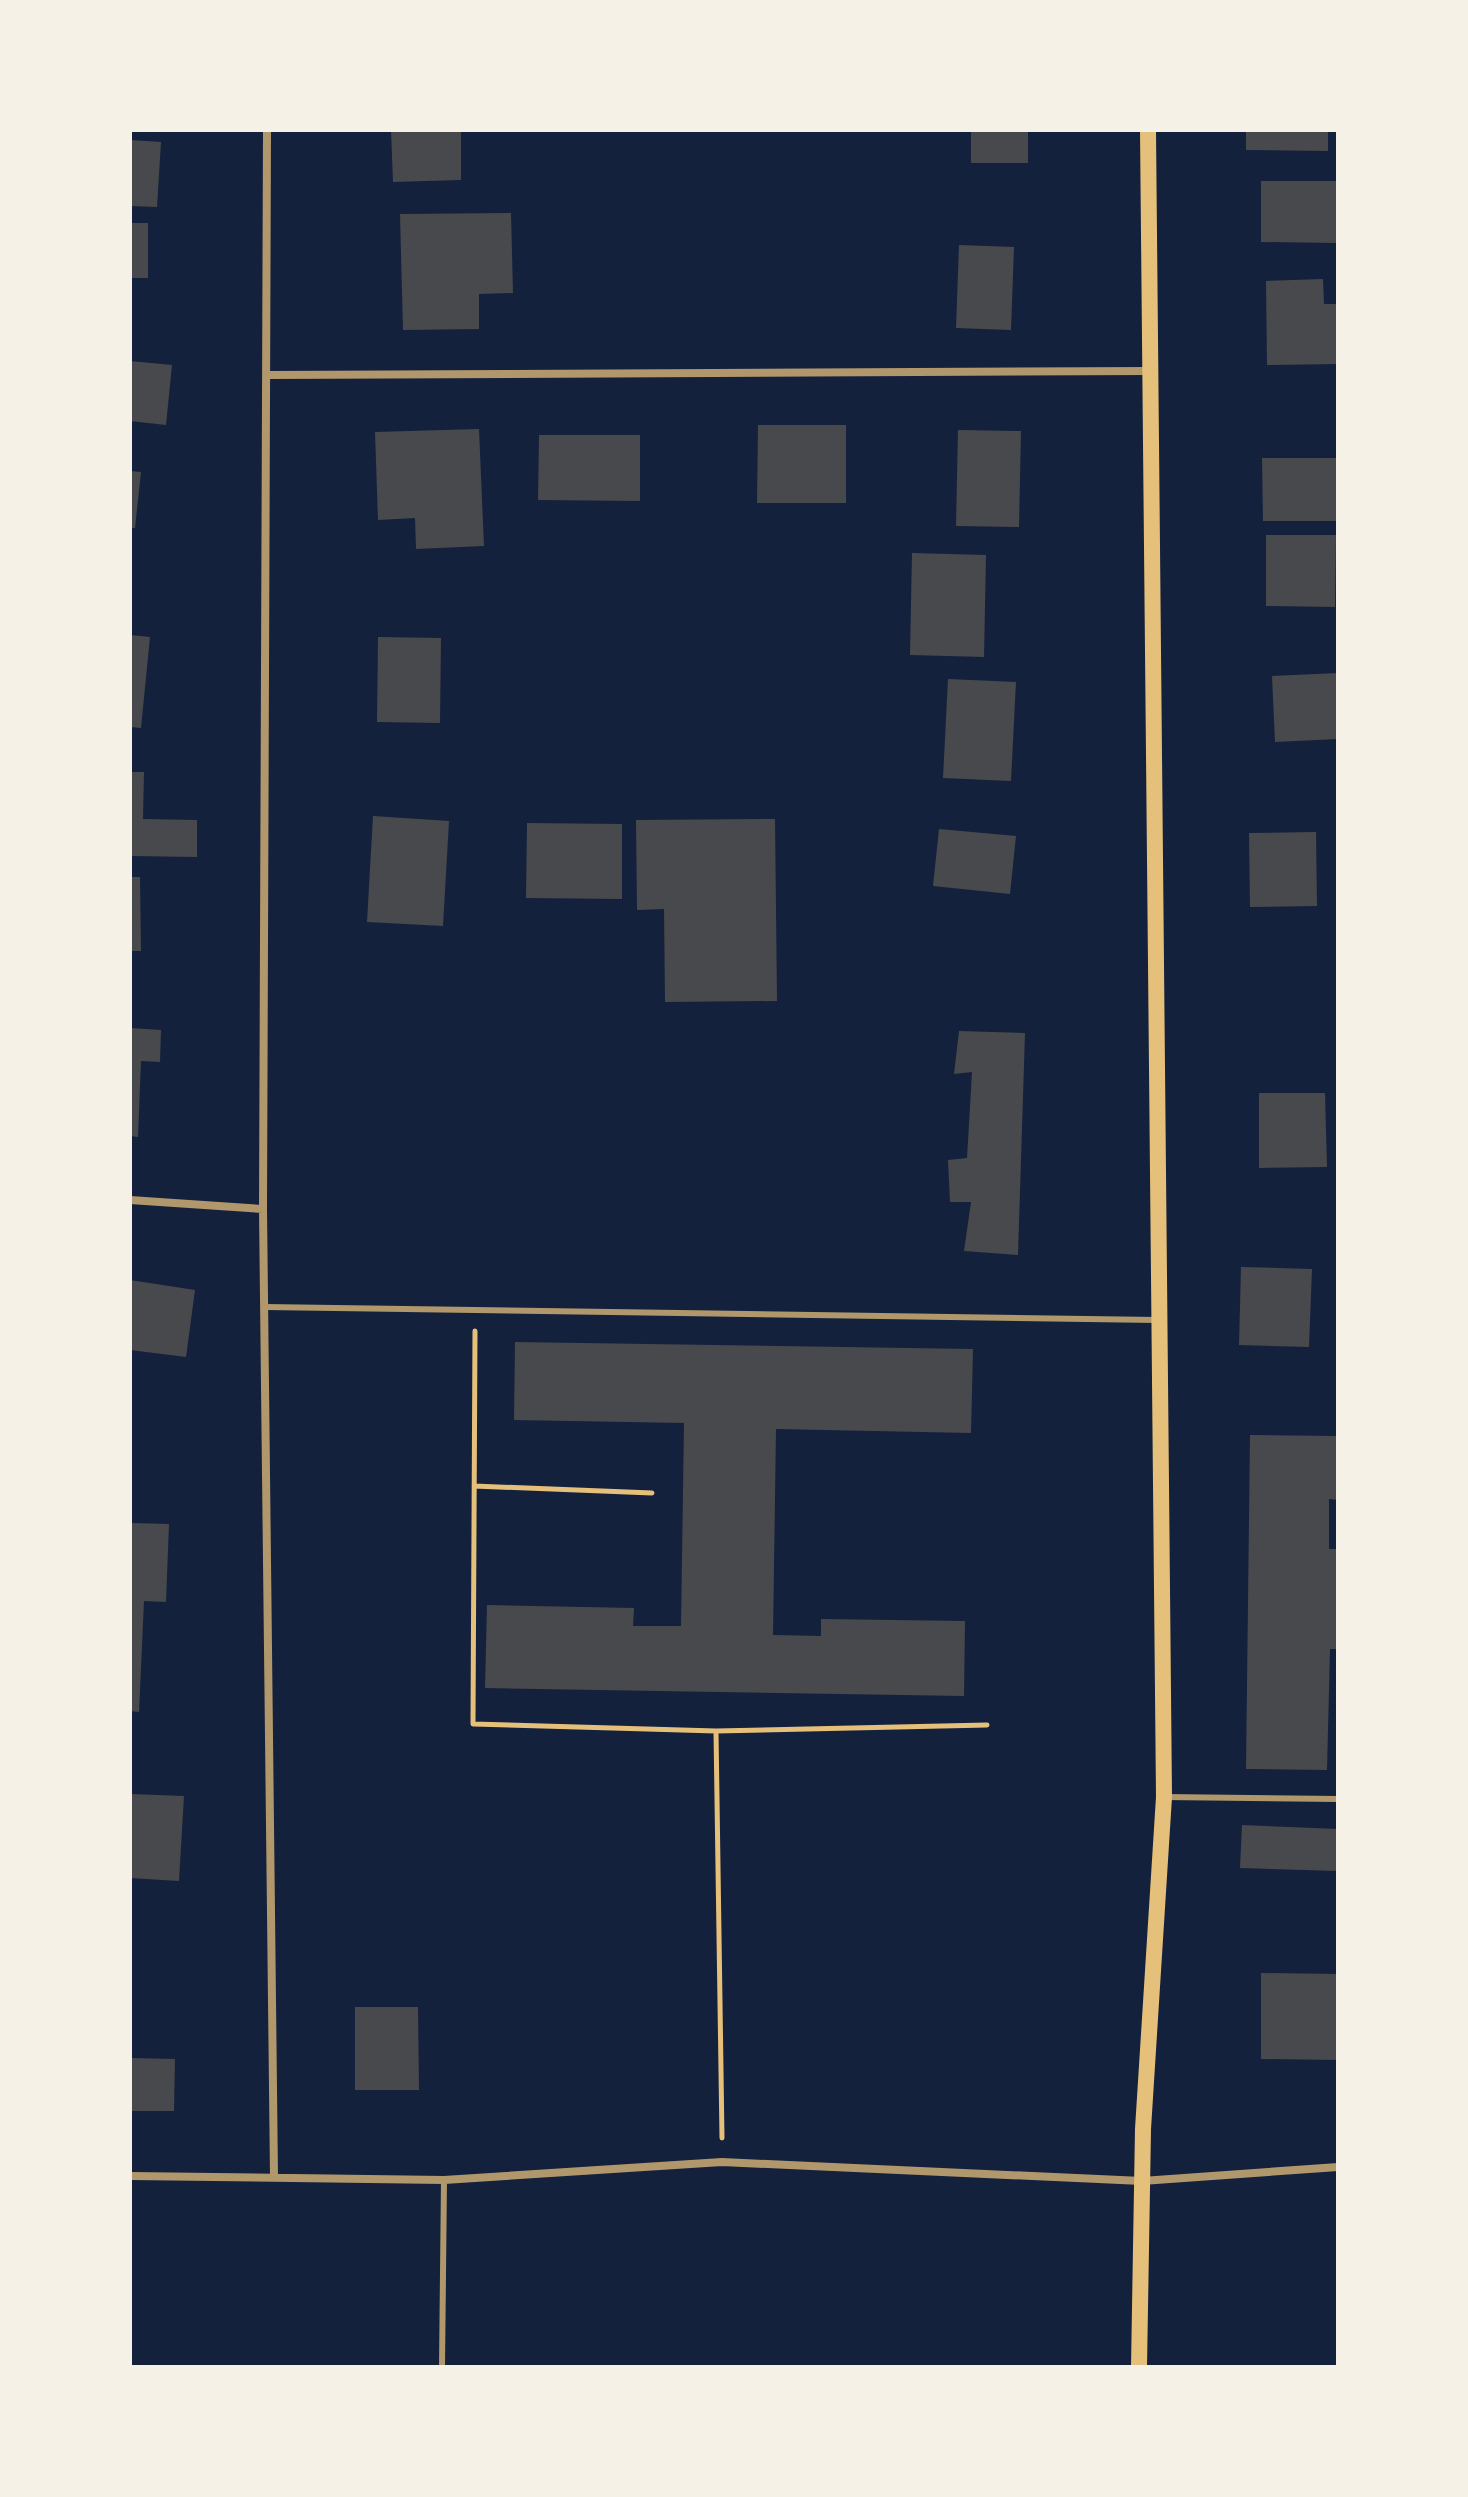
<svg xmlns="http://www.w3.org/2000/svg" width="1468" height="2497" viewBox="0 0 1468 2497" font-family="Mulish,sans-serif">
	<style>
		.building { fill: #48494c }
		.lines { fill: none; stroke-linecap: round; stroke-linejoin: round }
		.path { stroke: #e5c07b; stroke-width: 5 }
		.service { stroke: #b1986c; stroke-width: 6 }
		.minor { stroke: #b1986c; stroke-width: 8 }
		.secondary { stroke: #e5c07b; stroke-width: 16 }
	</style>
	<rect width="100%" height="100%" fill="#14213d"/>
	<path class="building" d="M391 130H461V180L393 182Z
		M971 130H1028V163H971Z
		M1246 130H1328V151L1246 150Z
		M130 140 161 142 157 207 130 206Z
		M1261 181H1336V243L1261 242Z
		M511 213 513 293 479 294V329L403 330 400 214Z
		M130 223H148V278H130Z
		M959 245 1014 247 1011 330 956 328Z
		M1323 279 1324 304H1338V364L1267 365 1266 281Z
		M130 361 172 365 166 425 130 421Z
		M758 425H846V503H757Z
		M479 429 484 546 416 549 415 518 378 520 375 432Z
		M958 430 1021 431 1019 527 956 526Z
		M539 435H640V501L538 500Z
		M1262 458H1338V521H1263Z
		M130 471 141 472 135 528H130Z
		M1266 535H1336L1335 607 1266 606Z
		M912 553 986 555 984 657 910 655Z
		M130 635 150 637 141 728 130 727Z
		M378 637 441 638 440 723 377 722Z
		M1338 673V739L1275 742 1272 676Z
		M948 679 1016 682 1011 781 943 778Z
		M130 772H144L143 819 197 820V857L130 856Z
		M373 816 449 821 443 926 367 922Z
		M775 819 777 1001 665 1002 664 909 637 910 636 820Z
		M527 823 622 824V899L526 898Z
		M939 829 1016 836 1010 894 933 886Z
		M1316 832 1317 906 1250 907 1249 833Z
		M130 877H140L141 951H130Z
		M130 1028 161 1030 160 1062 141 1061 138 1137 130 1136Z
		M959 1031 1025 1033 1018 1255 964 1251 971 1202H950L948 1160 967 1158 972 1072 954 1074Z
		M1259 1093H1325L1327 1167 1259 1168Z
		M1241 1267 1312 1269 1309 1347 1239 1345Z
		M130 1280 195 1290 186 1357 130 1350Z
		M515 1342 973 1349 971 1433 776 1429 773 1635 821 1636V1619L965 1621 964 1696 485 1688 487 1605 634 1608 633 1626H681L684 1423 514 1420Z
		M1250 1435 1338 1436V1500L1329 1499V1549H1338V1649H1330L1327 1770 1246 1769Z
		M130 1523 169 1524 166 1602 144 1601 139 1712 130 1711Z
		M130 1794 184 1796 179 1881 130 1878Z
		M1242 1825 1338 1829V1871L1240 1868Z
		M1261 1973 1338 1974V2060L1261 2059Z
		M355 2007H418L419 2090H355Z
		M130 2058 175 2059 174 2111H130Z"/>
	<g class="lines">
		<path class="path" d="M475 1331 473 1724 716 1731 987 1725
			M474 1486 652 1493
			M716 1731 722 2138"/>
		<path class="service" d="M265 1307 1157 1320
			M1164 1797 1338 1799
			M442 2367 444 2180"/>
		<path class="minor" d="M267 130 263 1209 274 2176
			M268 375 1151 371
			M130 1200 263 1209
			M130 2176 444 2180 722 2162 1142 2181 1338 2167"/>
		<path class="secondary" d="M1139 2367 1143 2129 1164 1797 1148 130"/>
	</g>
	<rect width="1468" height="2497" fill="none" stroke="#f6f1e7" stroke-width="264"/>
</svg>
